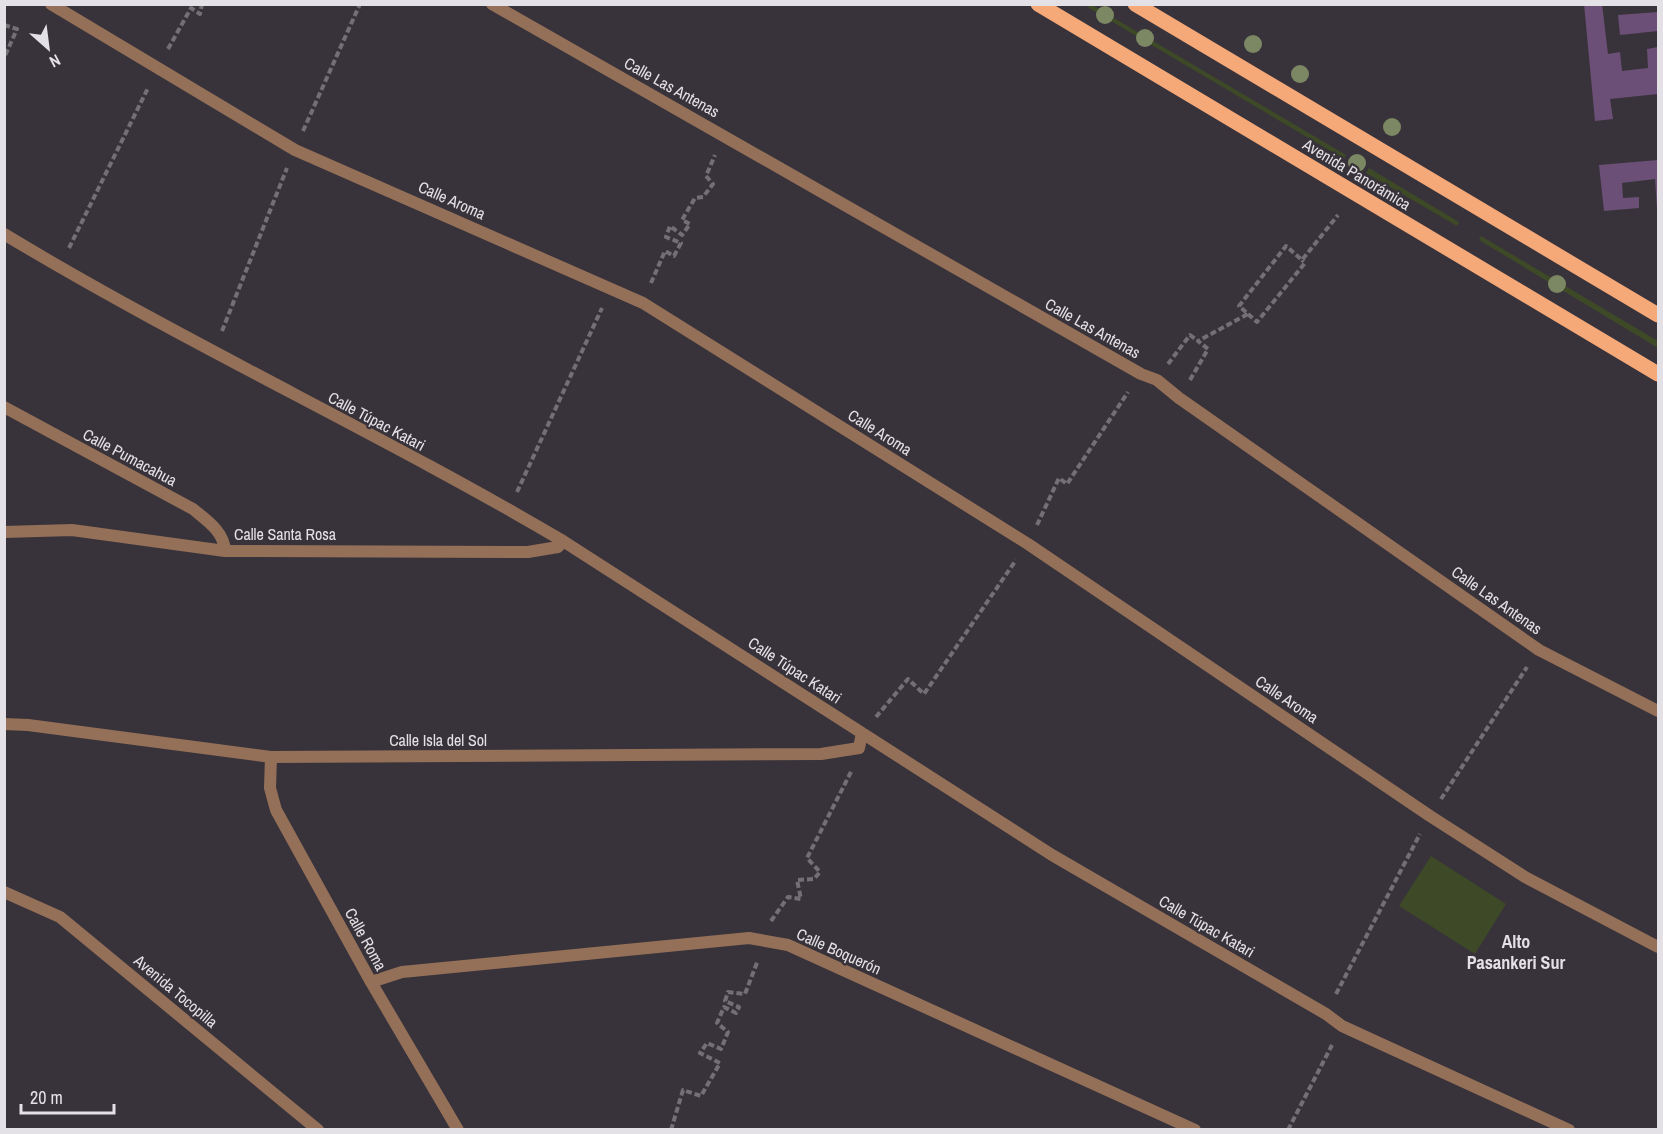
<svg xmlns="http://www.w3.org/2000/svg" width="1663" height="1134" viewBox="0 0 1663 1134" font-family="'Archivo Narrow',sans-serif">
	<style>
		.green { fill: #3d4927 }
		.building { fill: #6b4f76 }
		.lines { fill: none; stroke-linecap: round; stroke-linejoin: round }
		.path { stroke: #736f75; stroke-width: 4; stroke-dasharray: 6 3; stroke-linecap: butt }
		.street { stroke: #957059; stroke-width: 12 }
		.primary { stroke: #f5a878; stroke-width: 15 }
		.tree { fill: #7c8863 }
		.labels { text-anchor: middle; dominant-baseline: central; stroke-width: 4.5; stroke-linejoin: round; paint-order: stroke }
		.street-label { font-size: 16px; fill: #e4e1e6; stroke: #38333a }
		.neighbourhood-label { font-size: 18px; font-weight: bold; fill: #e4e1e6; stroke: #38333a }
	</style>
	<rect width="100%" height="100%" fill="#38333a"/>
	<path class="green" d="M1087 5H1092L1346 155 1344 159 1089 8Z
		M1369 168 1459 222 1457 226 1366 173Z
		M1481 236 1658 341V348L1479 240Z
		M1431 856 1506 904 1475 954 1399 906Z"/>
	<path class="building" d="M1584 4H1602L1608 54 1620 52 1622 71 1648 68 1647 49 1658 47V94L1610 99 1613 119 1595 121Z
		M1658 12V31L1620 35 1618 15Z
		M1658 160V208H1657L1655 179 1622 183 1623 198 1639 197V208L1604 211 1599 165Z"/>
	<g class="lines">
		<path class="path" d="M4 25 17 29 4 58
			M168 49 191 8 200 14 202 4
			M303 131 360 4
			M69 248 148 88
			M651 283 665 251 674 256 681 243 666 237 670 226 682 235 690 224 682 220 695 198 703 197 713 184 706 176 715 155
			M1248 314 1257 322 1305 263 1302 260
			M222 331 287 168
			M1168 364 1190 335 1198 341
			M1190 380 1208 349 1198 341 1248 314 1239 306 1286 246 1302 260 1338 215
			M517 492 602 308
			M1037 525 1059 478 1067 484 1128 392
			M876 717 908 679 924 694 1016 560
			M1441 799 1527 667
			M771 921 788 897 801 899 797 880 814 879 820 872 807 858 852 770
			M1336 994 1420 834
			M671 1130 683 1090 701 1096 720 1063 700 1053 707 1043 721 1049 728 1032 717 1023 724 1007 736 1013 739 1007 725 1001 728 992 745 994 758 960
			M1288 1130 1332 1045"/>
		<path class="street" d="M51 4 295 150 643 303 1028 544 1430 816 1525 877 1658 947
			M492 4C709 126 924 252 1141 374L1157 380 1179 398 1539 650 1658 711
			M4 234C186 344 380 433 563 541L1052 855 1326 1014 1342 1026 1569 1130
			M4 407 193 509C206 520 224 531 225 551
			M4 532 72 530 225 551 528 552 558 547 563 541
			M4 724 28 725 271 757 821 754 859 748 862 733
			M271 757 270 788 276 810 371 982 458 1130
			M4 892 60 917 318 1130
			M371 982 402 972 749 938 788 945 1195 1130"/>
		<path class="primary" d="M1038 4 1658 374
			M1135 4 1658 315"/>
	</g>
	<g class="tree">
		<circle cx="1105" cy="15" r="9"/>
		<circle cx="1145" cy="38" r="9"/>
		<circle cx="1253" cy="44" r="9"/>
		<circle cx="1300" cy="74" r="9"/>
		<circle cx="1392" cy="127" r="9"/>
		<circle cx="1357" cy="163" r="9"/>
		<circle cx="1557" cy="284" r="9"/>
	</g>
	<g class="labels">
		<g class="street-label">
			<text transform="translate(672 87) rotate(29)">Calle Las Antenas</text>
			<text transform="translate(1357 174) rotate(31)">Avenida Panorámica</text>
			<text transform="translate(452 200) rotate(24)">Calle Aroma</text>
			<text transform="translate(1093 328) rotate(29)">Calle Las Antenas</text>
			<text transform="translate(377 421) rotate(28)">Calle Túpac Katari</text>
			<text transform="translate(880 432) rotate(32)">Calle Aroma</text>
			<text transform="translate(130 457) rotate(28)">Calle Pumacahua</text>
			<text x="285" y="534">Calle Santa Rosa</text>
			<text transform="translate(1497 600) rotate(35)">Calle Las Antenas</text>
			<text transform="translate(795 670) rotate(33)">Calle Túpac Katari</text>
			<text transform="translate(1287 699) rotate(34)">Calle Aroma</text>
			<text x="438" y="740">Calle Isla del Sol</text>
			<text transform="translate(1207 926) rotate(30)">Calle Túpac Katari</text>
			<text transform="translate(366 939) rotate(61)">Calle Roma</text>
			<text transform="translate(839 951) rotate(24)">Calle Boquerón</text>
			<text transform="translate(176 991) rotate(40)">Avenida Tocopilla</text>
		</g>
		<g class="neighbourhood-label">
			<text x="1516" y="941">Alto<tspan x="1516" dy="21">Pasankeri Sur</tspan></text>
		</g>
	</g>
	<rect width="1663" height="1134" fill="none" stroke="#e4e1e6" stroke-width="12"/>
	<g transform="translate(48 48) rotate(152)" stroke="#38333a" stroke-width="4.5" paint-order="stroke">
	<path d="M0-4.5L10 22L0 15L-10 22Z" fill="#e4e1e6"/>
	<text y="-9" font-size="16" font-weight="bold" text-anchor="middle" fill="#e4e1e6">N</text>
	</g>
	<path d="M21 1104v9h93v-9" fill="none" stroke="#e4e1e6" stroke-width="3"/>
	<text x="30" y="1104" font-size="18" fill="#e4e1e6" stroke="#38333a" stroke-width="4.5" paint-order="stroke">20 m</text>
</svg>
